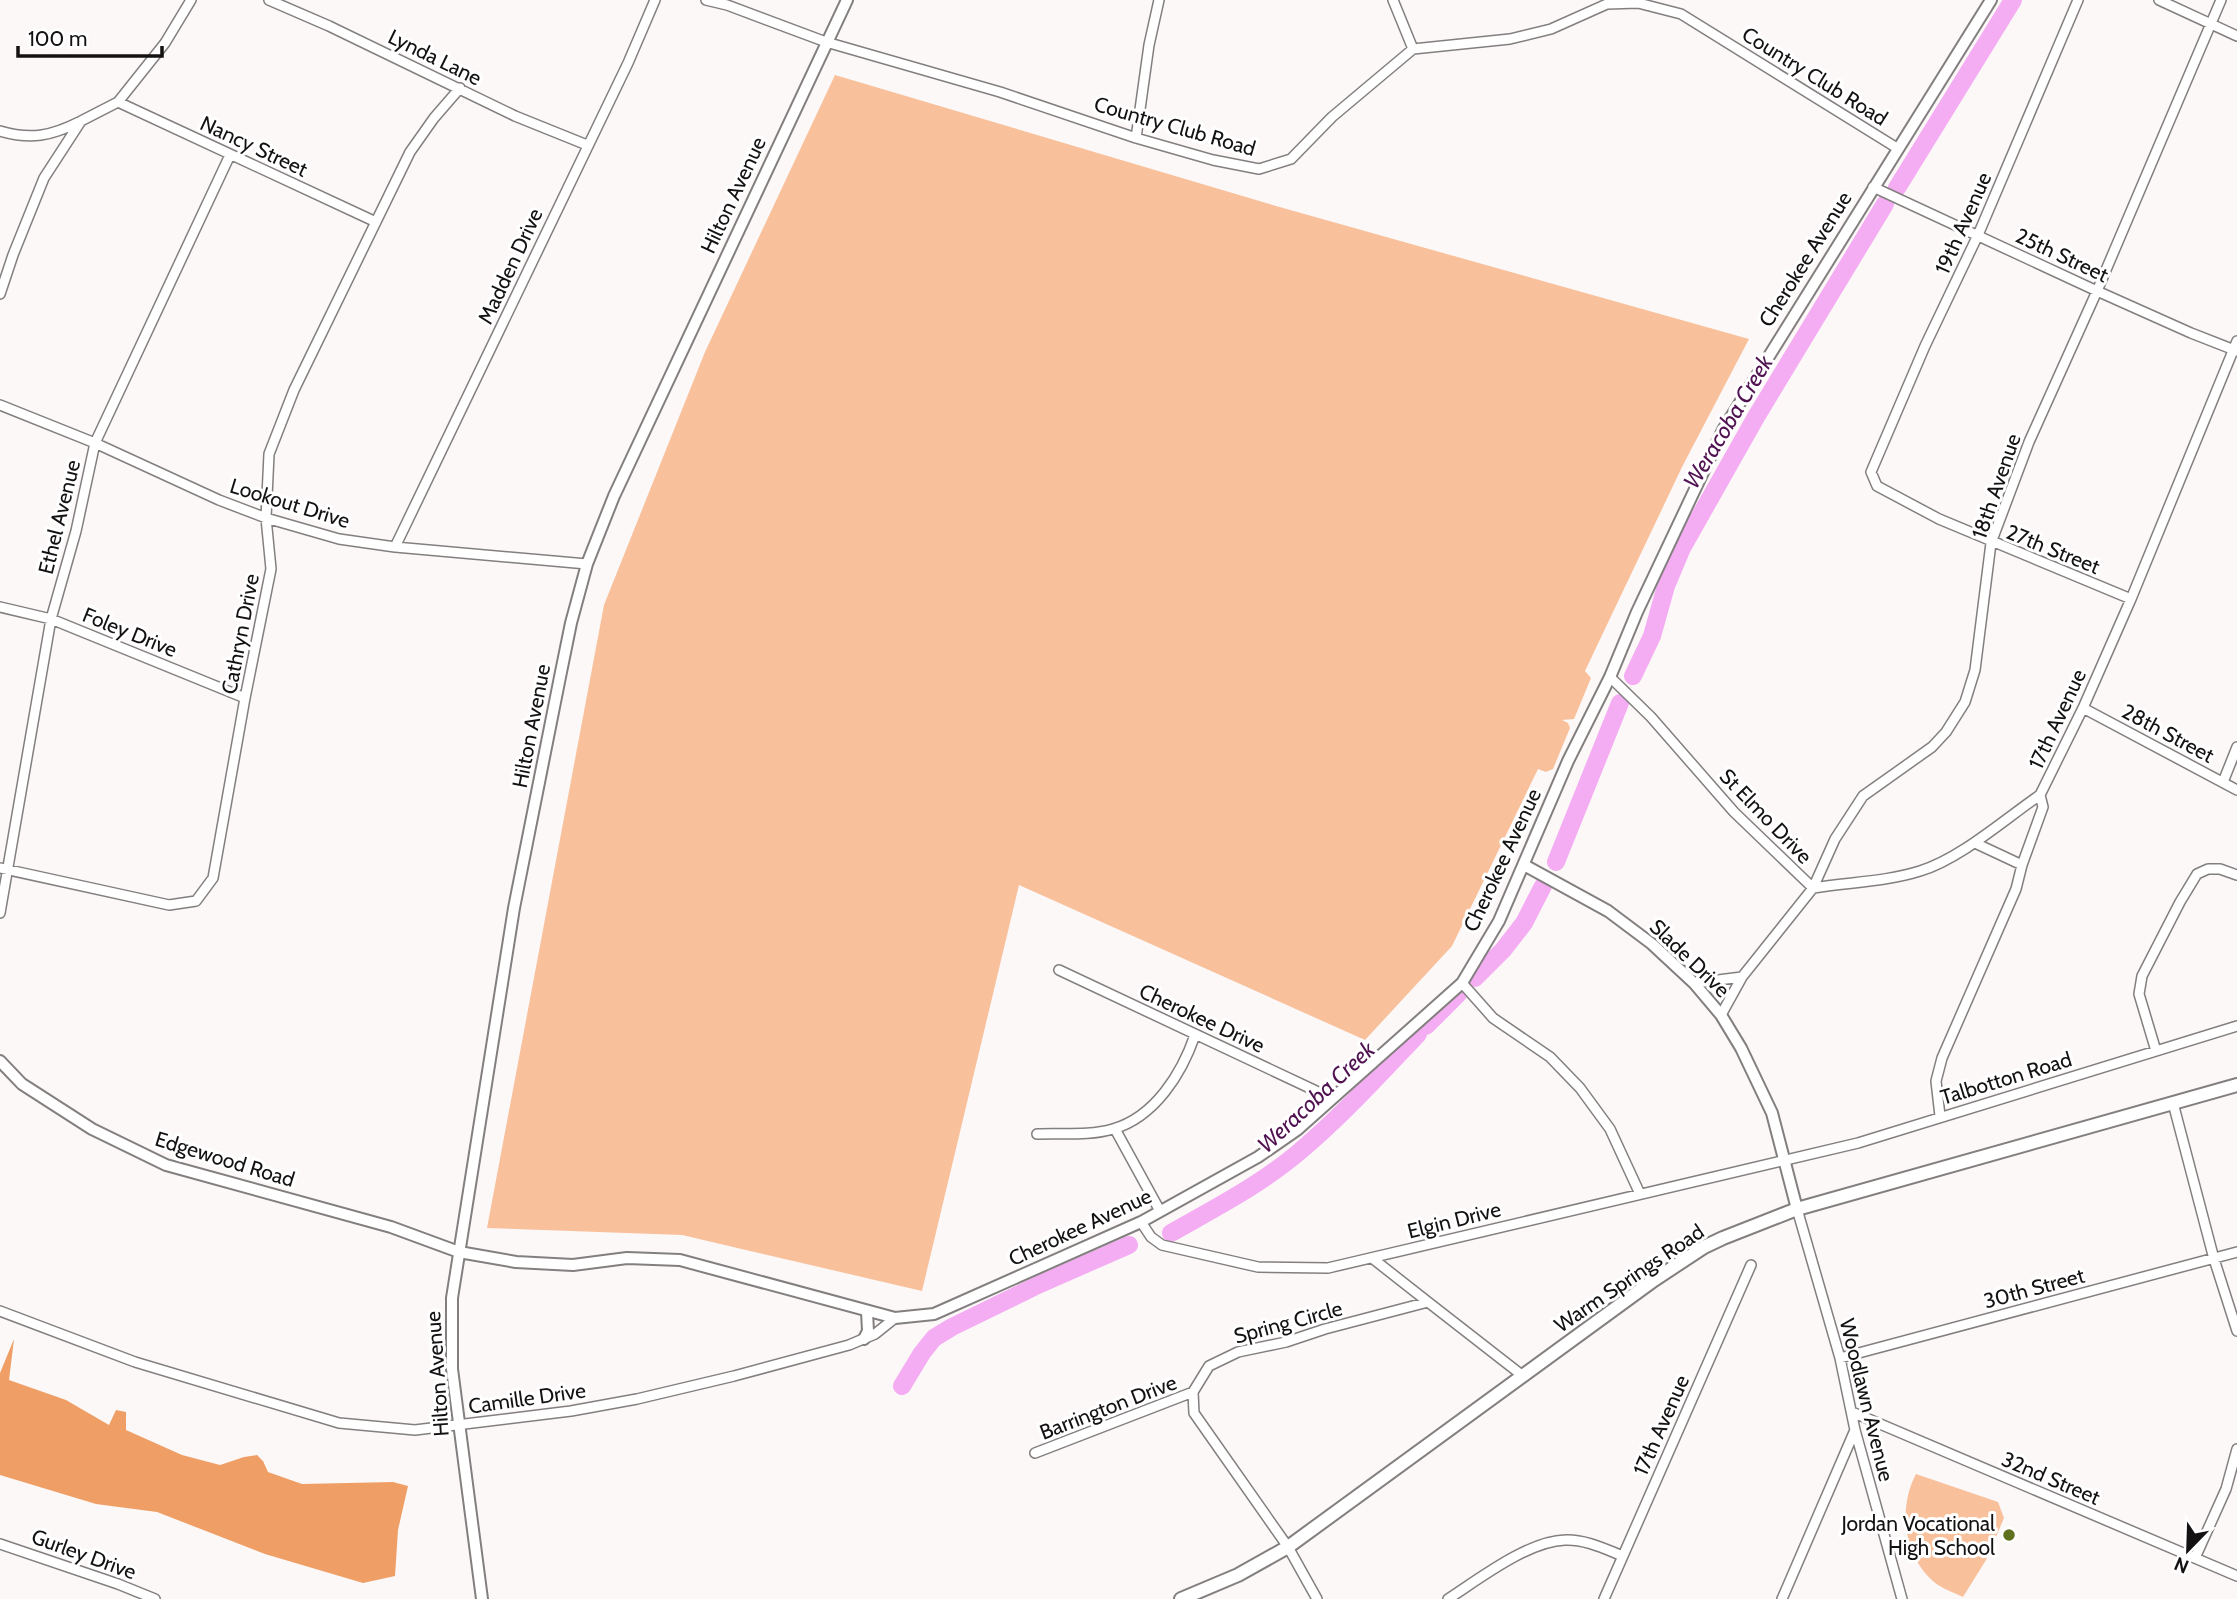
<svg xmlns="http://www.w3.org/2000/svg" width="2237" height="1599" viewBox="0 0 2237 1599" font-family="Cabin,sans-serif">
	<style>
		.green { fill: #f8c09b }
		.forest { fill: #ef9e65 }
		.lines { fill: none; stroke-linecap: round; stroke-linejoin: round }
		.river { stroke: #f4adf2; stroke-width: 18 }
		.minor-casing { stroke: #837f7f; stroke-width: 12 }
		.tertiary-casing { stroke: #837f7f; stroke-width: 14 }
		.secondary-casing { stroke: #837f7f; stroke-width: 16 }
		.minor { stroke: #fff; stroke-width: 9 }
		.tertiary { stroke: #fff; stroke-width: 10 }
		.secondary { stroke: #fff; stroke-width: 12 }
		.poi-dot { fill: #5f711f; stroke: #fff; stroke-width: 2.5 }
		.labels { text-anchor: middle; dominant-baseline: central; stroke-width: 6; stroke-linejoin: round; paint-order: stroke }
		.street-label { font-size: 21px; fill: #131111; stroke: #fff }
		.poi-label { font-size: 21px; fill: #131111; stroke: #fff; text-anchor: end }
		.water-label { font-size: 23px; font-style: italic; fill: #501251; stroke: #fff }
	</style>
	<rect width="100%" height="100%" fill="#fcf8f8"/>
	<path class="green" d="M835 75 1276 206 1749 339 1682 467 1585 671 1591 678 1574 719 1562 720 1568 723 1570 728 1553 769 1546 772 1538 769 1452 946 1365 1040 1019 885 922 1291 682 1235 487 1228 604 605 705 352Z
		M1916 1474 1998 1502 2004 1518 1986 1560 1963 1597C1955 1593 1946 1590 1938 1585 1904 1560 1897 1510 1916 1474Z"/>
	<path class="forest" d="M14 1339 9 1380 66 1400 109 1425 116 1410 126 1412V1430L182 1455 220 1465 244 1457 257 1455 263 1461 268 1472 302 1484 393 1482 408 1486 398 1530 395 1576 363 1583 265 1554 157 1512 96 1504 0 1475V1373Z"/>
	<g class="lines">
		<path class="river" d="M1897 188 2013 0
			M1633 676 1652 636 1666 586 1682 548 1756 417 1885 204
			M1556 862 1620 703
			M1475 978 1503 950 1524 923 1543 886
			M1426 1026 1459 993
			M1171 1233C1215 1208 1260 1185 1299 1152 1342 1116 1380 1074 1418 1034
			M902 1386 922 1353 934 1338 952 1327 1040 1284 1129 1245"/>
		<defs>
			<path id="minor" d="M269 0 329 26 515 116 587 145
				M706 0 727 5 826 42 1000 92 1136 138 1213 160 1259 169 1291 159 1332 117 1413 49 1510 39 1551 29 1607 4 1638 3 1681 14 1897 148
				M1393 0 1413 49
				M2078 0 1978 235 1925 346 1871 472 1877 486 1939 519 2131 599
				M2159 0 2237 36
				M118 102 376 222
				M0 131C31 140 51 136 79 122
				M1136 138 1149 45 1159 0
				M1873 187 2097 291 2191 333 2237 351
				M0 294 13 255 44 178 81 121 118 102 165 43 191 0
				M0 405 95 443 219 500 266 518 339 539 395 547 587 564
				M395 547 628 63 655 0
				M0 607 51 619 245 698
				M1610 677 1651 717 1734 812 1813 888C1849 882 1885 882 1920 871 1960 859 2005 819 2040 795
				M2083 708 2237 790
				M2223 782 2237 747
				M1975 843 2022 865
				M0 868 169 905 196 901 213 878 245 698 271 569 266 518 269 454 294 390 410 152 434 118 460 88
				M0 913 51 619 76 531 95 443 230 155
				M1059 970 1331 1098
				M1462 983 1493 1018 1550 1057 1580 1088 1610 1129 1640 1194
				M1694 983 1742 977
				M1721 1015 1742 977 1813 888 1835 839 1863 796 1932 747 1946 732 1965 702 1975 670 1991 543 2029 442 2097 291 2221 0
				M2156 1051 2139 994 2142 976 2180 902 2197 874 2208 869H2220L2237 875
				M2173 1103 2214 1259 2237 1331
				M1940 1116 1936 1081 1942 1058 2016 889 2022 865 2043 807 2040 795 2083 708 2131 599 2237 341
				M1115 1129 1160 1211
				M1037 1134C1062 1133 1090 1136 1113 1129 1155 1117 1182 1073 1195 1035
				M1797 1209 1840 1358 1855 1430 1902 1599
				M1141 1222 1151 1237 1162 1245 1258 1267 1328 1268 1858 1143 2237 1026
				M1372 1258 1428 1302
				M0 1311 135 1362 339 1423 415 1430 571 1411 637 1399 734 1376 849 1345 875 1334 895 1318
				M1840 1358 2237 1252
				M1852 1412 2237 1576
				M1035 1453 1193 1392
				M0 1544 118 1584 155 1599
				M2195 1558 2226 1489 2237 1449
				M1317 1599 1288 1547 1194 1413 1193 1392 1209 1366 1238 1352 1286 1342 1325 1329 1428 1302 1523 1376
				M1448 1599C1479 1579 1528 1541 1565 1540 1585 1539 1605 1549 1623 1556
				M1604 1599 1751 1265
				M1782 1599 1855 1430"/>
			<path id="tertiary" d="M1524 865 1608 911 1652 944 1694 983 1721 1015 1741 1048 1772 1113 1797 1209
				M0 1061 22 1084 92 1129 166 1165 391 1227 459 1252 516 1262 573 1265 627 1258 680 1260 895 1318 934 1314 1141 1222 1258 1157 1297 1130 1462 983 1499 921 1568 761 1610 677 1637 612 1723 430 1991 0
				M864 1339 868 1331 867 1312
				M482 1599 452 1369V1298L514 908 560 677 571 623 587 564 614 496 847 0"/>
			<path id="secondary" d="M1181 1599 1238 1575 1288 1547 1654 1280 1704 1247 1723 1238 1797 1209 2237 1085"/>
		</defs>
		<use href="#minor" class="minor-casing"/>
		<use href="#tertiary" class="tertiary-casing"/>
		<use href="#secondary" class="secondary-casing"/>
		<use href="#minor" class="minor"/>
		<use href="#tertiary" class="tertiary"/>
		<use href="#secondary" class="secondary"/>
	</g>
	<circle class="poi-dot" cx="2009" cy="1535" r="7"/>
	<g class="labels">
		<g class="street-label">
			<text transform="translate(435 57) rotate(26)">Lynda Lane</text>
			<text transform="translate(1815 76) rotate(32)">Country Club Road</text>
			<text transform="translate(1175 126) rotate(16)">Country Club Road</text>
			<text transform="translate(254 146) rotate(25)">Nancy Street</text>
			<text transform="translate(733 195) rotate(-65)">Hilton Avenue</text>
			<text transform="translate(1963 223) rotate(-66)">19th Avenue</text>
			<text transform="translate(2062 255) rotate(25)">25th Street</text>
			<text transform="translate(1805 259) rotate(-58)">Cherokee Avenue</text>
			<text transform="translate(510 266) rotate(-65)">Madden Drive</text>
			<text transform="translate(1996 486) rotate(-71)">18th Avenue</text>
			<text transform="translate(290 503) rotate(17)">Lookout Drive</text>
			<text transform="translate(59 517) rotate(-76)">Ethel Avenue</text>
			<text transform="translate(2053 549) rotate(22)">27th Street</text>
			<text transform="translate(130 632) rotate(22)">Foley Drive</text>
			<text transform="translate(240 634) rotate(-79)">Cathryn Drive</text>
			<text transform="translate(2057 719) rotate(-65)">17th Avenue</text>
			<text transform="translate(531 726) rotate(-79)">Hilton Avenue</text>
			<text transform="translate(2168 733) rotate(28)">28th Street</text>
			<text transform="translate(1766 816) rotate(46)">St Elmo Drive</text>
			<text transform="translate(1502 860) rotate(-65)">Cherokee Avenue</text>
			<text transform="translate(1690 958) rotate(44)">Slade Drive</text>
			<text transform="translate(1202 1018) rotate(25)">Cherokee Drive</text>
			<text transform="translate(2006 1078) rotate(-17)">Talbotton Road</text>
			<text transform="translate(225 1159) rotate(17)">Edgewood Road</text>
			<text transform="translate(1454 1220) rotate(-14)">Elgin Drive</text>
			<text transform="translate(1080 1227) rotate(-25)">Cherokee Avenue</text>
			<text transform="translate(1629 1278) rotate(-34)">Warm Springs Road</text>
			<text transform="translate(2034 1288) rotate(-15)">30th Street</text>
			<text transform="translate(1288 1322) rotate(-15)">Spring Circle</text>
			<text transform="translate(437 1374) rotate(-94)">Hilton Avenue</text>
			<text transform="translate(527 1398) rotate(-8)">Camille Drive</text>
			<text transform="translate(1867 1400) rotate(76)">Woodlawn Avenue</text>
			<text transform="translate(1108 1407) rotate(-21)">Barrington Drive</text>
			<text transform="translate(1661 1425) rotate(-66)">17th Avenue</text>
			<text transform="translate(2051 1478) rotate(23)">32nd Street</text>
			<text transform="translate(84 1554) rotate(20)">Gurley Drive</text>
		</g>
		<g class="poi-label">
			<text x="1995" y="1523">Jordan Vocational<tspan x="1995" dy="24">High School</tspan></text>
		</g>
		<g class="water-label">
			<text transform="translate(1728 422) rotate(-59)">Weracoba Creek</text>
			<text transform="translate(1316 1097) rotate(-43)">Weracoba Creek</text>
		</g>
	</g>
	<g transform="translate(2188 1550) rotate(203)" stroke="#ffffff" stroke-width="5" paint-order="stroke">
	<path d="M0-5L12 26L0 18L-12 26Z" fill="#131111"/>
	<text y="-10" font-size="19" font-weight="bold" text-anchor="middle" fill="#131111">N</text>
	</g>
	<path d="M18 46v10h144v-10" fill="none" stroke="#131111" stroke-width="3.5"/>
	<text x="28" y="46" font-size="21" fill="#131111" stroke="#ffffff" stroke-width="5" paint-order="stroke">100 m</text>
</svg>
